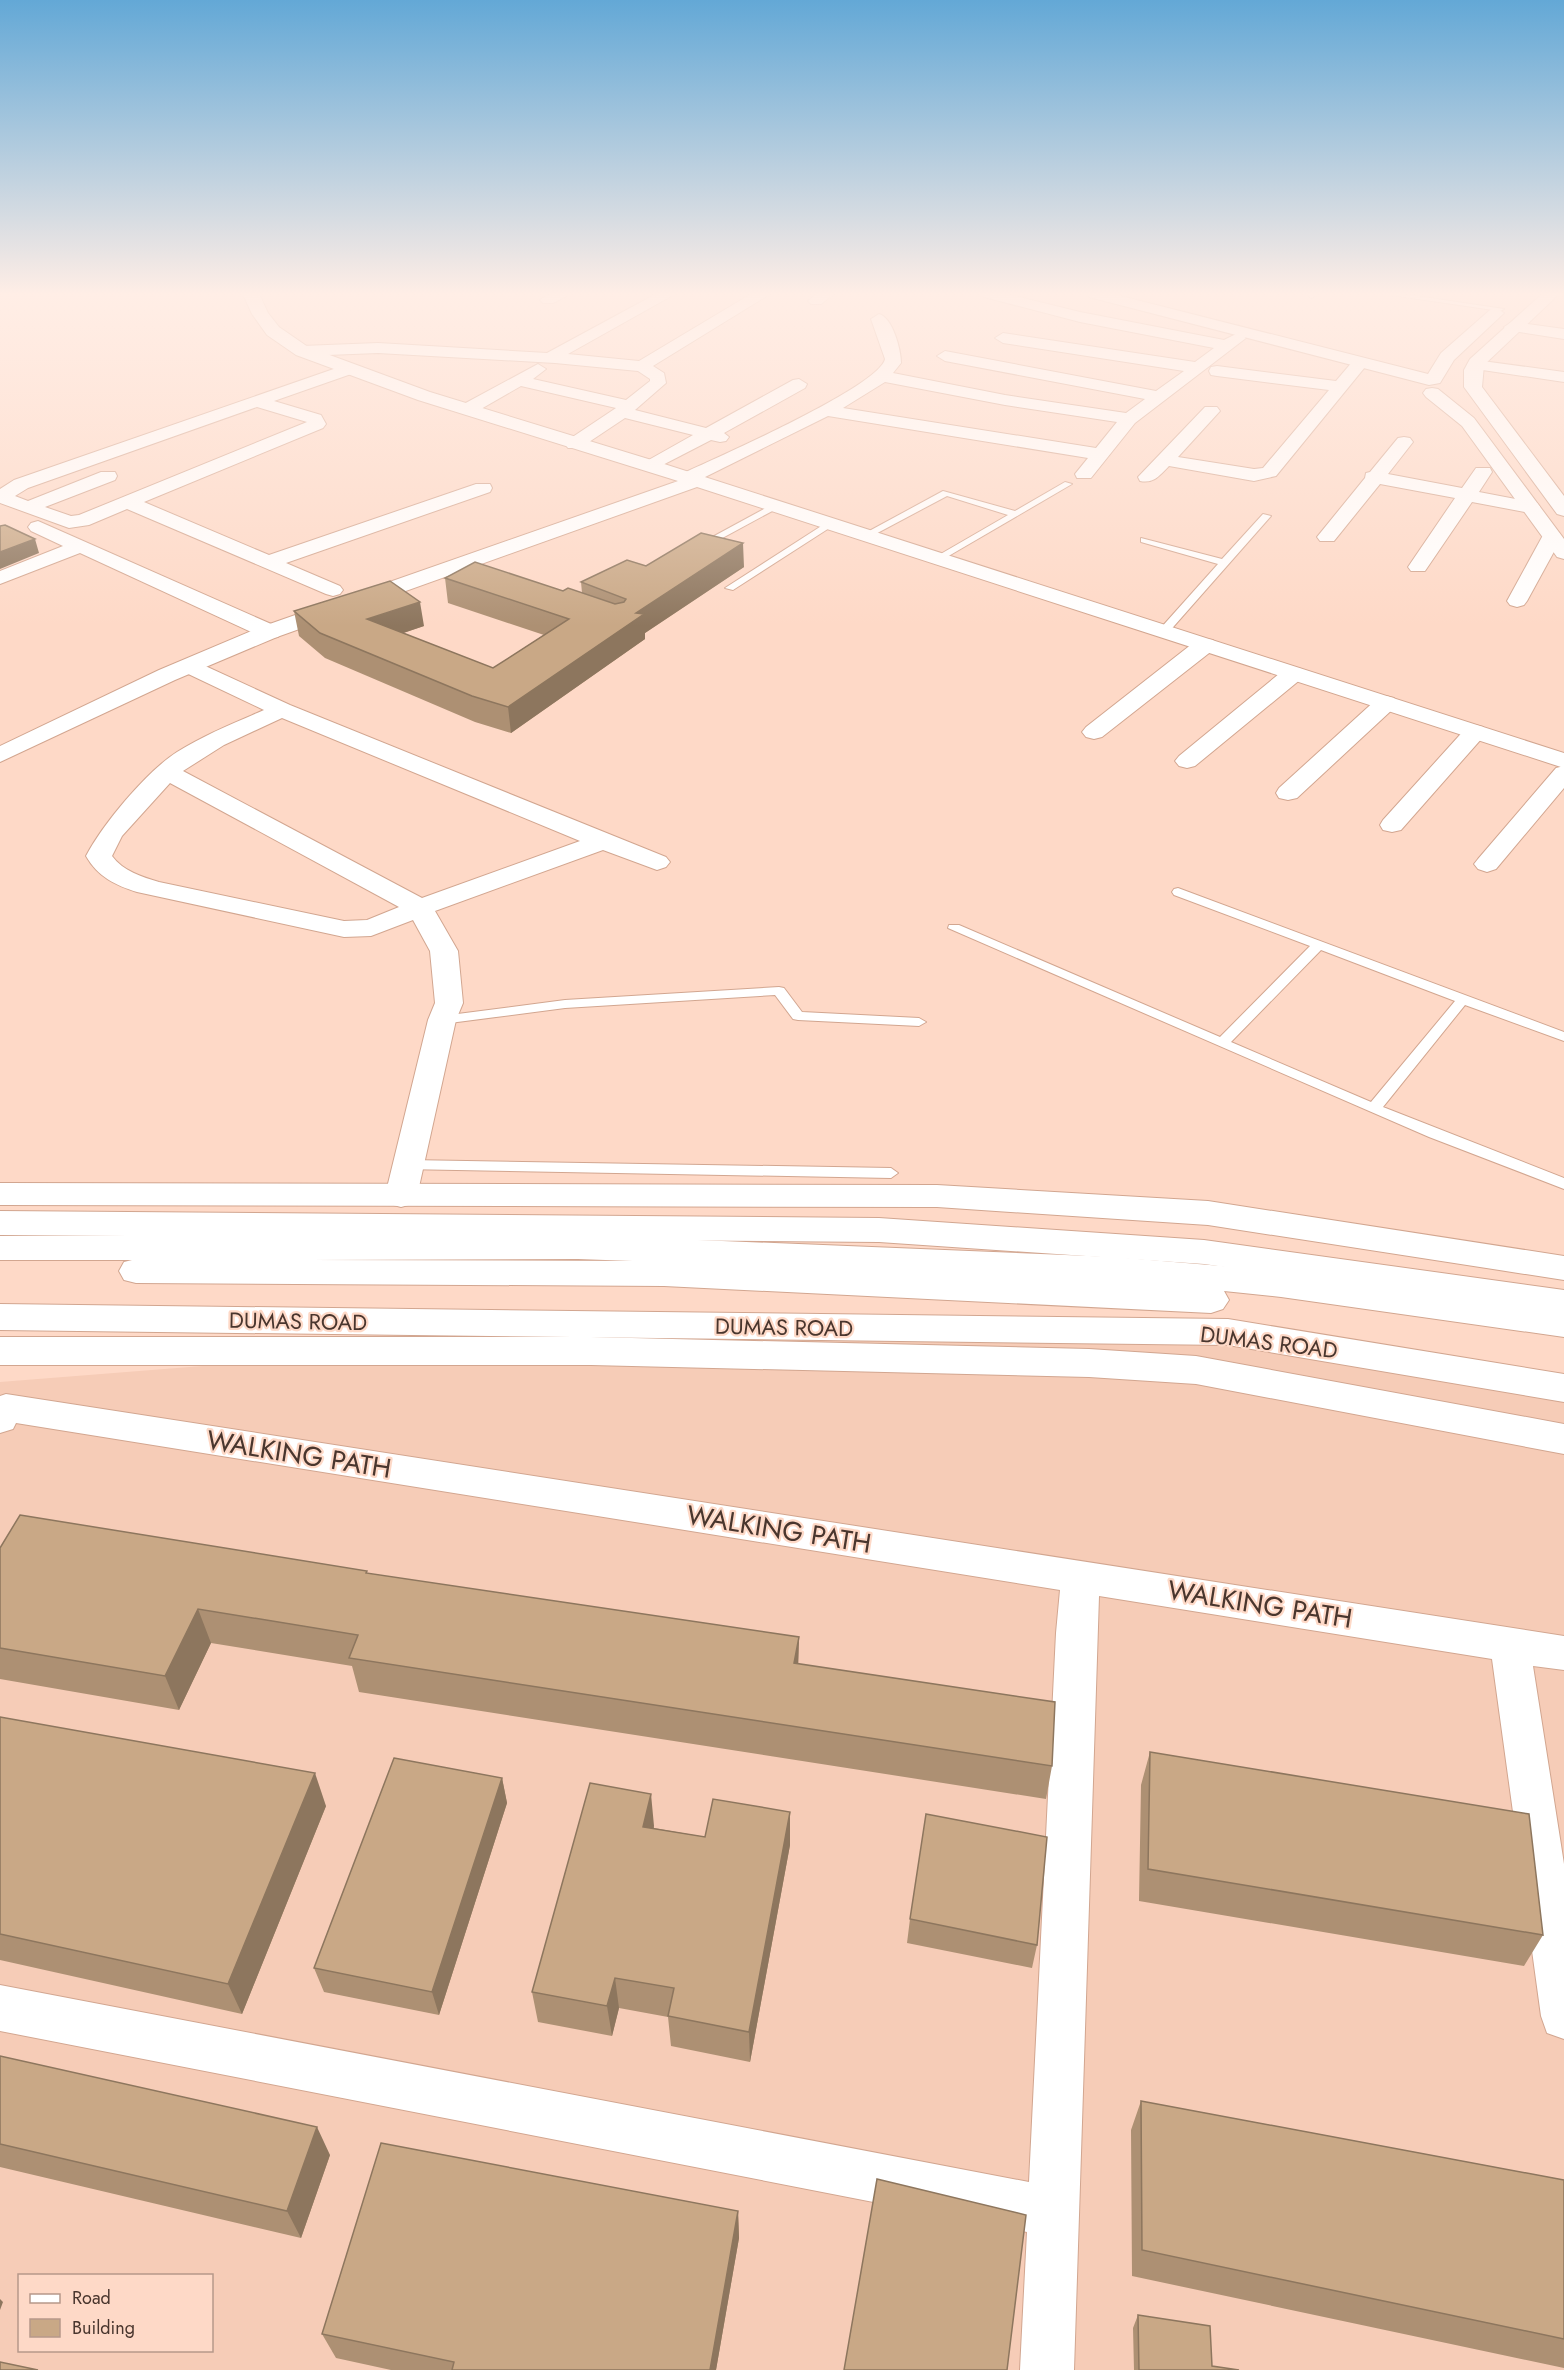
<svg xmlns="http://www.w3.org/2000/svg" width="1564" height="2370" viewBox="0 0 1564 2370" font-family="Jost,sans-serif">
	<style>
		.built { fill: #f6ccb7; fill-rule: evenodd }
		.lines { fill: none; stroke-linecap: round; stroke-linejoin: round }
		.service-casing { stroke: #d2a690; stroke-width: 2 }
		.minor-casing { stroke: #d2a690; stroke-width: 2 }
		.tertiary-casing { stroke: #d2a690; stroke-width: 2 }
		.secondary-casing { stroke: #d2a690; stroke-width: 2 }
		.primary-casing { stroke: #d2a690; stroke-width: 2 }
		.service { fill: #fff; fill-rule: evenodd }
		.minor { fill: #fff; fill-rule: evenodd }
		.tertiary { fill: #fff; fill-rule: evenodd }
		.secondary { fill: #fff; fill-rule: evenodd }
		.primary { fill: #fff; fill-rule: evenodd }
		.wall { fill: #ad9073 }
		.shaded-wall { fill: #8d765e }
		.building { fill: #c9a886; stroke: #8d765e; stroke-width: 1.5 }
		.labels { text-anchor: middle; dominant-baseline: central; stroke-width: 4.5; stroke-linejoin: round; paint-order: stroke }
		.street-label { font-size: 22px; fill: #49362e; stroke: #fed9c7 }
		.near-street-label { font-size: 27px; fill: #49362e; stroke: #fed9c7 }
	</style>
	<rect width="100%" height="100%" fill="#fed9c7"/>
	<path class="built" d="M743 1323 1227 1343 1564 1400V2370H0V1382ZM20 2276H212V2350H20Z"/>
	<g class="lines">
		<defs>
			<path id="service" d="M1309 294H1317L1312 298 1308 296Z
				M1384 294H1403L1504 309 1500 311Z
				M1065 482 1072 484 940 561 932 559 1008 515 947 496 868 538 860 536 943 491 1015 511Z
				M773 504 778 507 776 509 702 549 694 547Z
				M1263 514 1271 516 1167 634H1159V630L1218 564 1141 542V538L1222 559Z
				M826 523 834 525 733 590 725 588Z
				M1178 888 1564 1032V1041L1465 1005 1383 1107 1564 1178V1189L1429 1137 948 928 949 925H959L1220 1037 1310 946 1174 895 1172 892 1174 889ZM1321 950 1455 1001 1371 1102 1231 1042Z
				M779 987 784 988 802 1012 919 1018 926 1022 919 1026 798 1020 793 1019 775 995 565 1008 442 1024 435 1020 442 1016 565 1000Z
				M408 1160 891 1168 898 1173 891 1178 403 1169 401 1165Z"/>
			<path id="minor" d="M549 294H570L553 303H543L540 300Z
				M656 294H675L568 354 639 361 751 294H770L653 366 664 373 666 383 635 410 706 428 793 380 799 379 807 384 805 388 724 433 729 437 726 441 720 442 711 440 651 471 645 470 642 466 645 462 693 435 625 418 580 448H568L565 444 568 440 616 408 521 386 474 413H462L459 409 462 405 538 364 546 369 533 379 626 400 650 381V379L638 371 555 363 378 353 302 356 294 351 302 346 378 343 547 353Z
				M816 294H834L821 304H811L808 301Z
				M982 294H1007L1080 312 1224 340 1238 333 1246 338 1135 423 1091 478H1077L1075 474 1088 458 828 416 693 483H679L677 479 679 475C712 460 879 387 885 359L871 319 879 314C893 318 901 350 901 363L893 373 1005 395 1126 413 1145 399 945 361 937 356 945 351 1156 391 1184 371 1003 343 995 338 1003 333 1195 362 1214 348 1080 322 984 297ZM885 382 1005 405 1117 422 1096 448 843 408Z
				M1512 322 1564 329V339L1506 330 1504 327Z
				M1359 359 1367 364 1365 367 1276 476 1254 481 1169 466C1160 475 1154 484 1140 481L1138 477 1205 407H1217L1220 411 1178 457 1254 469 1263 468 1329 390 1217 376 1211 375 1209 371 1211 367 1217 366 1336 381 1353 361Z
				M1475 360 1564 372V382L1469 368 1467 365 1469 362Z
				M348 364 356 369 354 373 274 401 321 415 326 424 323 428 144 502 269 555 476 484H490L492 488 490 492 286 563 340 586 343 590 340 594 333 596 326 594 127 509 89 525 69 528 0 503V489L14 480ZM257 407 307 422 79 515 71 516 45 507 115 480 117 476 115 472H101L28 501 15 496 28 488Z
				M1404 437 1410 438 1413 442 1388 474 1462 488 1476 468H1490L1492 472 1479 492 1537 503 1540 507 1537 511 1530 513 1472 502 1425 571H1411L1408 567 1455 498 1380 484 1334 541H1320L1317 537 1365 478 1366 473 1370 472 1398 438Z
				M38 521 278 627 281 632 278 637 270 638 262 637 80 553 0 584V571L63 546 31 531 28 527 31 523Z
				M1552 531 1559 533 1562 537 1527 601 1524 605 1517 607 1510 605 1507 601 1542 537 1545 533Z
				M1205 639 1213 640 1216 645 1213 650 1102 737 1094 739 1086 737 1082 732 1086 727 1197 640Z
				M190 659 290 705 666 857 670 862 666 867 657 870 603 850 435 911 458 951 463 1003 456 1020 417 1196 412 1204 401 1207 390 1204 385 1196 428 1020 435 1003 430 951 413 920 371 936 344 937 137 892C115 885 98 877 86 856 103 824 146 772 177 752 204 735 234 723 264 710L182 671 179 666 182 661ZM282 718 580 841 422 898 183 771 224 745ZM170 783 399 907 367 920 344 921 159 882C142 877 123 871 112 856L122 836Z
				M1293 667 1301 669 1304 674 1301 679 1195 766 1187 768 1179 766 1175 761 1179 756 1285 669Z
				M1386 696 1394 698 1397 703 1394 708 1297 798 1288 800 1279 798 1276 793 1279 788 1378 698Z
				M1475 725 1483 727 1487 732 1483 737 1401 830 1392 832 1383 830 1380 825 1383 820 1467 727Z
				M1564 766V788L1496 869 1487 872 1478 869 1474 864 1478 859 1556 768Z
				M6 1394 1564 1636V1670L1533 1666 1564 1864V2039L1547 2033 1541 2016 1492 1659 1099 1596 1074 2370H1020L1027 2232 0 2031V1985L1029 2182 1056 1633 1060 1590 16 1423 13 1429 0 1433V1396Z"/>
			<path id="tertiary" d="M243 294H259L268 313 279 327 308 347 430 392 658 462 1564 753V768L697 487 277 637 175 680 0 762V746L159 670 261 627 678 481 418 400 296 355 267 335 252 314Z
				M1087 294H1113L1428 374 1441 353 1490 310 1496 308 1504 313 1454 360 1440 383 1429 385 1089 297Z
				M1542 294H1559L1484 365 1482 387 1564 496V516L1557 514 1464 387V370L1470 359Z
				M1432 388 1438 389 1474 418 1564 539V559L1557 557 1462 426 1426 397 1423 393 1426 389Z
				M0 1183 937 1185 1208 1201 1564 1256V1280L1208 1225 937 1207 0 1205Z
				M0 1337H591L1089 1349 1196 1356 1564 1424V1454L1196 1384 1089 1377 591 1365H0Z"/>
			<path id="secondary" d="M578 1235 1114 1257 1281 1271 1564 1311V1337L1281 1297 1224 1291 1229 1300 1223 1309 1211 1313 664 1286 136 1283 124 1280 119 1271 124 1262 132 1260H0V1236ZM578 1259 633 1261 308 1260Z"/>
			<path id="primary" d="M0 1211 879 1218 1204 1240 1564 1290V1316L1204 1264 879 1242 0 1235Z
				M0 1304 1228 1319 1564 1374V1402L1228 1345 0 1330Z"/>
		</defs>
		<use href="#service" class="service-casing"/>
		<use href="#minor" class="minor-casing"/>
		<use href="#tertiary" class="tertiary-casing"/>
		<use href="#secondary" class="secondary-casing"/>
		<use href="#primary" class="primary-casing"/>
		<use href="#service" class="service"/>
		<use href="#minor" class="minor"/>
		<use href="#tertiary" class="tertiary"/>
		<use href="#secondary" class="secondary"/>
		<use href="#primary" class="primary"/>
	</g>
	<path class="wall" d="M646 566 744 567 645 633V639L511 733 475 722 325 658 299 636 294 611 424 626 403 633 493 668 544 635 448 603 445 578 582 593 581 582Z
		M0 1548 367 1571V1574L799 1637 798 1664 1052 1766 1046 1799 359 1692 352 1666 211 1643 179 1710 0 1679Z
		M0 1717 326 1806 242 2014 0 1960Z
		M1150 1752 1543 1935 1524 1966 1139 1901 1141 1785Z
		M502 1778 507 1803 439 2015 324 1992 314 1968Z
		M790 1812V1845L750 2062 671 2046 668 2017 619 2008 612 2036 538 2022 532 1992 654 1826V1828L705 1837Z
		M910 1919 1037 1945 1032 1968 907 1943Z
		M0 2056 330 2155 301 2238 0 2167Z
		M1141 2101 1564 2180V2368L1132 2276 1131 2130Z
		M738 2211 739 2238 716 2370H391L336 2358 322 2334Z
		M1138 2315 1212 2366 1239 2370H1134L1133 2328Z"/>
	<path class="shaded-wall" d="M35 539 39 553 0 569V552Z
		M743 543 744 567 645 633V639L511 733 508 707 636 613Z
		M420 602 424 626 371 644 367 619Z
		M198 1609 211 1643 179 1710 165 1676Z
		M799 1637 798 1672 794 1663Z
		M315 1773 326 1806 242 2014 228 1984Z
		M502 1778 507 1803 439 2015 432 1992Z
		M651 1794 654 1826 647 1859 643 1827Z
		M790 1812V1845L750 2062 749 2032Z
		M615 1978 619 2008 612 2036 607 2006Z
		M317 2127 330 2155 301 2238 287 2211Z
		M738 2211 739 2238 716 2370H710Z
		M0 2299 3 2302 0 2310Z"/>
	<path class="building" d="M5 525 35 539 0 552V526Z
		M701 533 743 543 636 613 644 614 508 707 472 696 320 633 294 611 390 581 420 602 367 619 493 668 569 619 445 578 475 562 563 591 568 588 615 604 624 602 626 599 581 582 627 560 646 566Z
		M20 1515 367 1571 366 1573 799 1637 794 1663 1055 1702 1052 1766 349 1658 358 1635 198 1609 165 1676 0 1648V1548Z
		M0 1717 315 1773 228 1984 0 1934Z
		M1150 1752 1529 1814 1543 1935 1148 1869Z
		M394 1758 502 1778 432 1992 314 1968Z
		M590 1783 651 1794 643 1827 705 1837 713 1799 790 1812 749 2032 668 2016 674 1988 615 1978 607 2006 532 1992Z
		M926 1814 1047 1837 1037 1945 910 1919Z
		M0 2056 317 2127 287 2211 0 2144Z
		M1141 2101 1564 2180V2339L1142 2250Z
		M381 2143 738 2211 710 2370H452L454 2362 322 2334Z
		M877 2179 1026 2215 1007 2370H844Z
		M1138 2315 1210 2326 1212 2366 1239 2370H1139Z
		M0 2362 38 2370H0Z"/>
	<linearGradient id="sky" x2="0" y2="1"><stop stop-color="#63a8d6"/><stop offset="0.47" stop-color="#ffeee6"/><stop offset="1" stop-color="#ffeee6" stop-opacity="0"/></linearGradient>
	<rect width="1564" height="626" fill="url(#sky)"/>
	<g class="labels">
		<g class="street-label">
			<text transform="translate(298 1321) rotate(1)">DUMAS ROAD</text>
			<text transform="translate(784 1327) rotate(1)">DUMAS ROAD</text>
			<text transform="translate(1269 1342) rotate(7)">DUMAS ROAD</text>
		</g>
		<g class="near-street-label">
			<text transform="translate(299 1454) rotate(9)">WALKING PATH</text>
			<text transform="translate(779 1529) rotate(9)">WALKING PATH</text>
			<text transform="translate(1260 1604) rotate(9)">WALKING PATH</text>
		</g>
	</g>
	<rect x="18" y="2274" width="195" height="78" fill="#fed9c7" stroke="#b6988a" stroke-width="1.5"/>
	<rect x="30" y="2294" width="30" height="9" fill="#ffffff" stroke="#b6988a" stroke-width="1.5"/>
	<text x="72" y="2304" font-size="18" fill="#49362e">Road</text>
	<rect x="30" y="2319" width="30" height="18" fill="#c9a886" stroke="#b6988a" stroke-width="1.5"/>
	<text x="72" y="2334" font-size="18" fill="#49362e">Building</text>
</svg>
